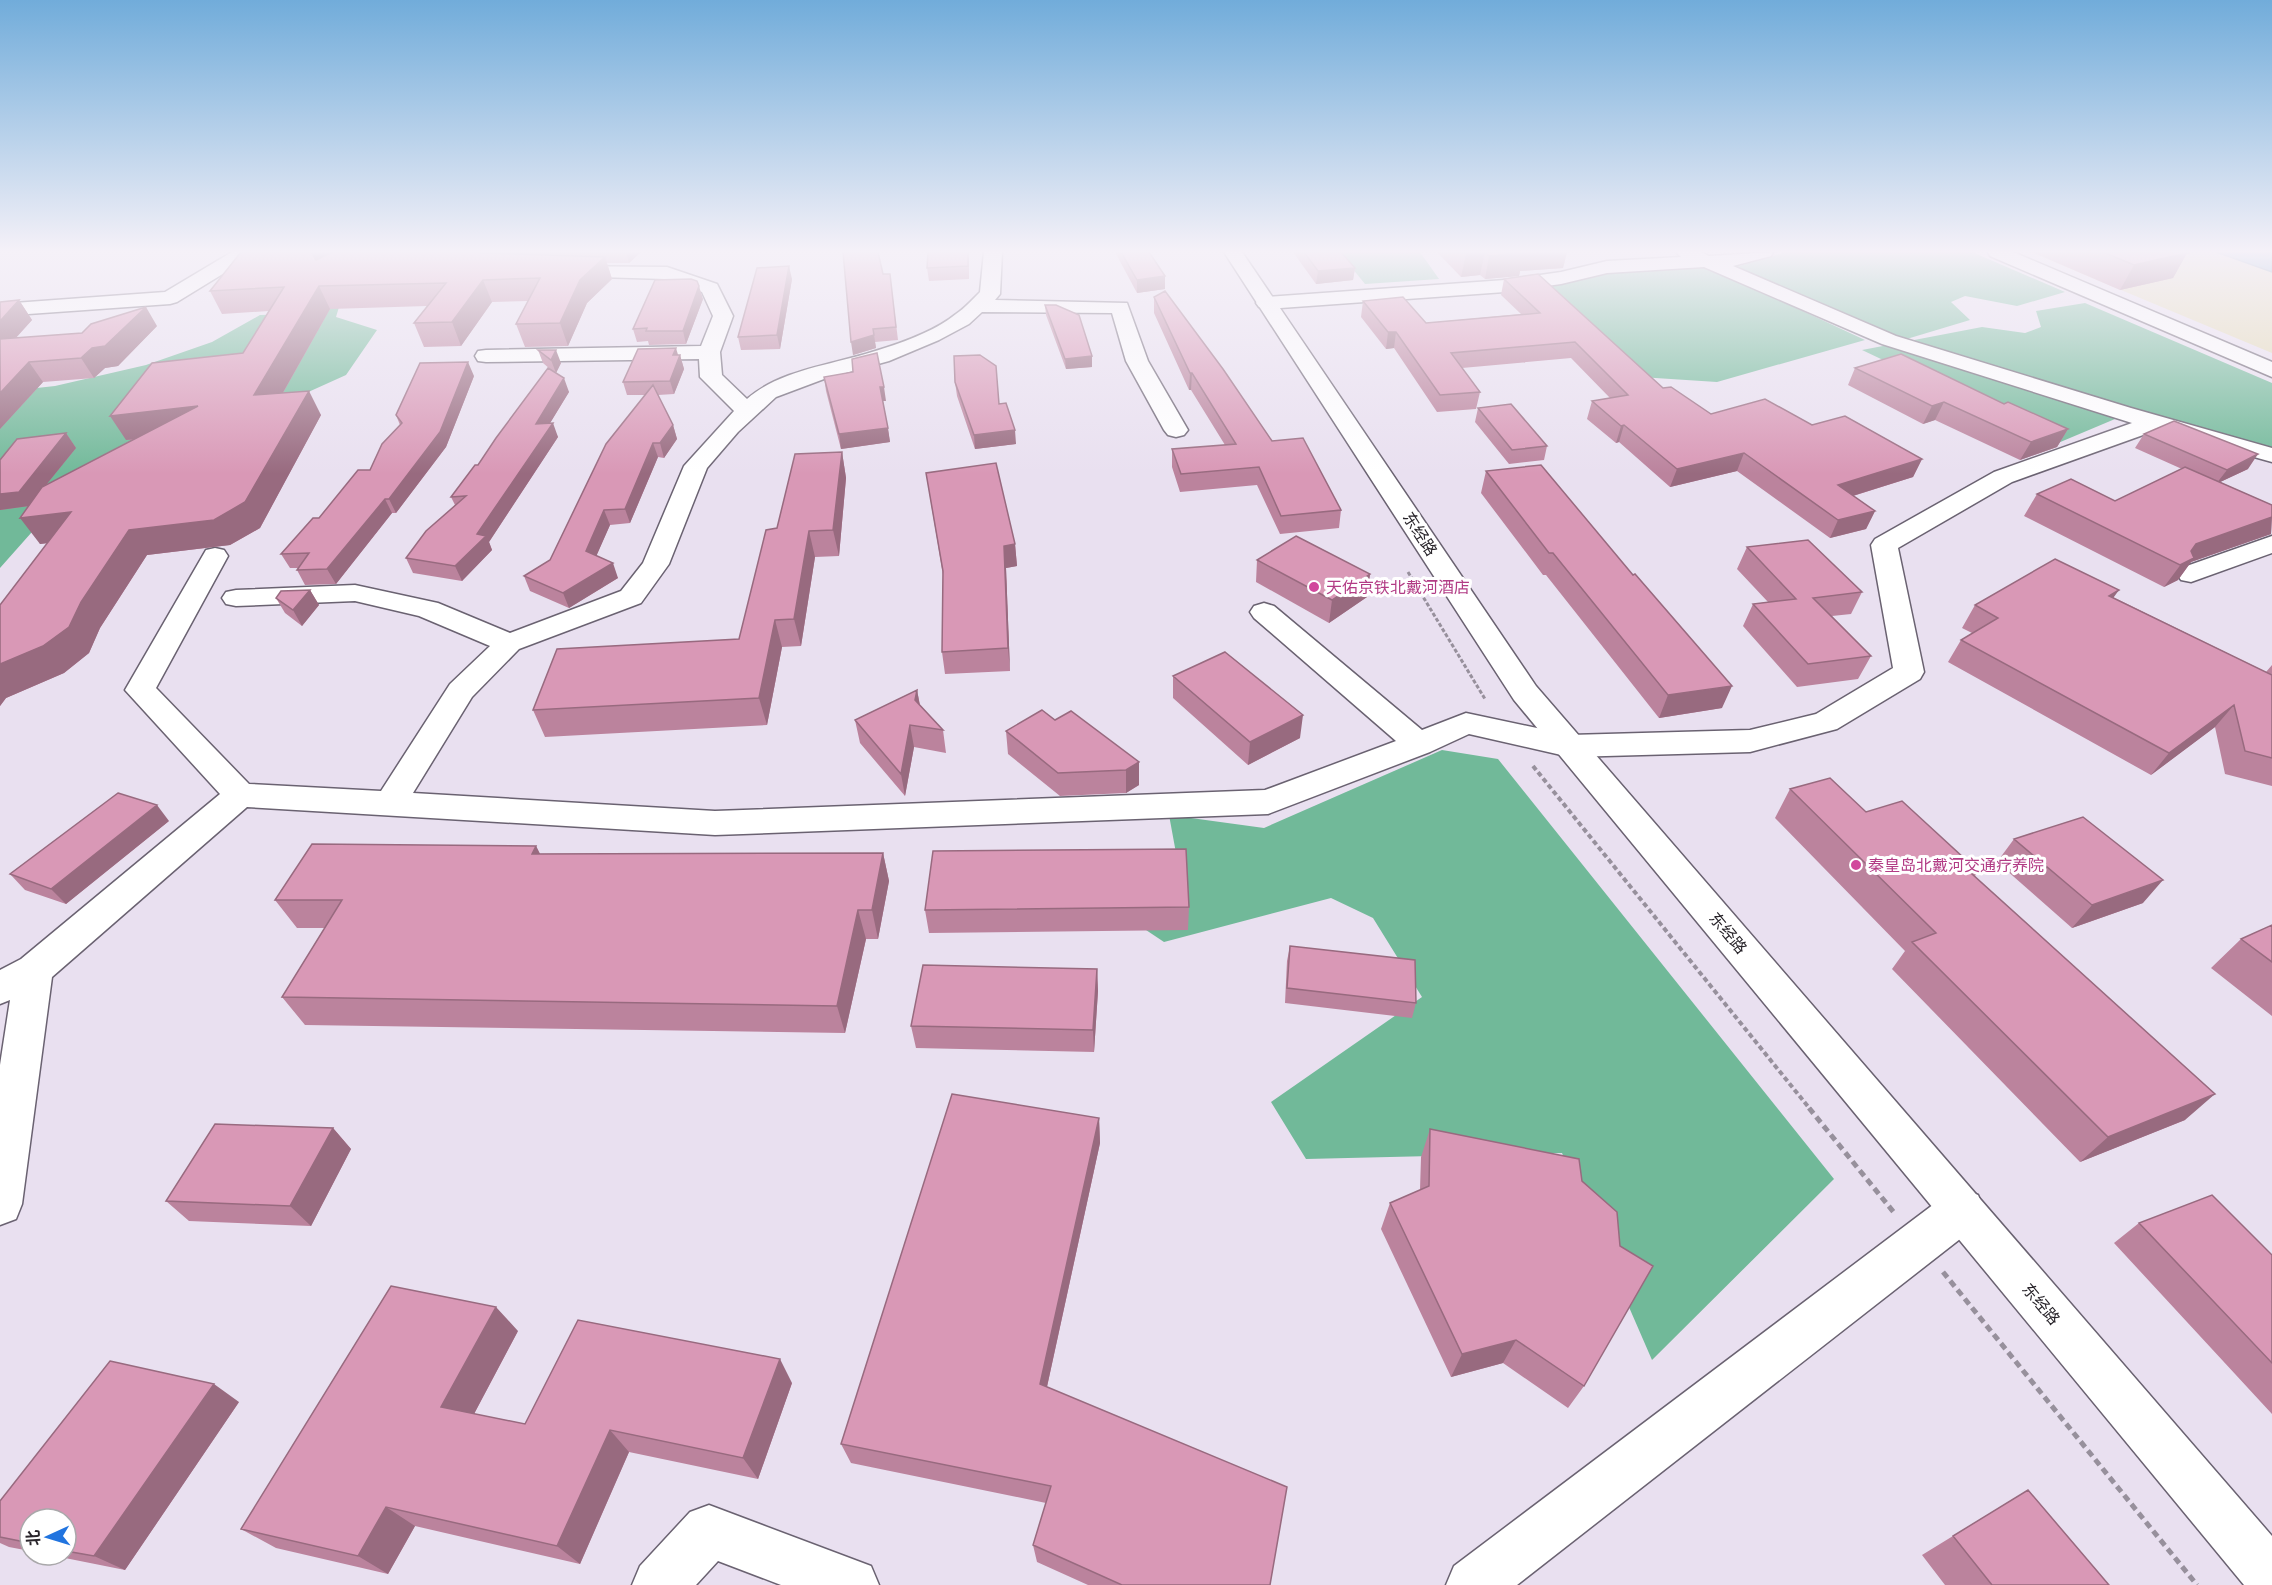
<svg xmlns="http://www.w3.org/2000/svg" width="2272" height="1585" viewBox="0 0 2272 1585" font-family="Poppins,'Noto Sans SC',sans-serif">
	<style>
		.forest { fill: #71b999 }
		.sand { fill: #e4dab5 }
		.water { fill: #60a0c6; stroke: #507b98; stroke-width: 1.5 }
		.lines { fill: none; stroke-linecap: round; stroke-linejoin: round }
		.minor-casing { stroke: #6a6271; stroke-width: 3 }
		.major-casing { stroke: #6a6271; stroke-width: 3 }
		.path-far2 { stroke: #97909c; stroke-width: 3; stroke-dasharray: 4 2; stroke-linecap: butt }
		.path-far1 { stroke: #97909c; stroke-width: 4; stroke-dasharray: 5 3; stroke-linecap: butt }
		.path { stroke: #97909c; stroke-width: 5; stroke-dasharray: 7 4.5; stroke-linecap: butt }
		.minor { fill: #fff; fill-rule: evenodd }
		.major { fill: #fff; fill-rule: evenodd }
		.wall { fill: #bb839d }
		.shaded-wall { fill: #986a7f }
		.building { fill: #d998b6; stroke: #986a7f; stroke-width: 1.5 }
		.hotel-dot { fill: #d1479c; stroke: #fff; stroke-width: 2 }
		.labels { text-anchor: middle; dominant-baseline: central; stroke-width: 6; stroke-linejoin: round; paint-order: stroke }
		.street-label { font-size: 16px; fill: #29252b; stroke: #fff }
		.hotel-label { font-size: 16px; fill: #b23c85; stroke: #fff; text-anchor: start }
	</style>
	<rect width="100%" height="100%" fill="#e9e0f0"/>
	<path class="forest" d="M1339 252H1420L1439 279 1365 284Z
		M1786 252H1972L2065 292 2017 306 1965 296 1951 302 1970 320 1900 341 1736 267Z
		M1702 264 1865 340 1717 382 1640 377 1534 288 1609 272Z
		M342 297 336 317 377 330 346 375 55 506 0 568V392L55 386 146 365 212 342 260 315 300 314Z
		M2085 303 2272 383V449L2134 411 2058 443 1862 350 1982 327 2025 333 2041 327 2036 311Z
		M1442 750 1498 759 1834 1179 1652 1360 1562 1153 1306 1159 1271 1102 1422 997 1373 918 1331 898 1164 942 1110 906 1183 891 1169 815 1264 828Z"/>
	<path class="sand" d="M2030 252H2216L2272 272V353Z"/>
	<path class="water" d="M2216 252H2272V272Z"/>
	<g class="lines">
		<defs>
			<path id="minor" d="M232 252H254L252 256 177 302 170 304 0 316V304L165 292Z
				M984 252H1002L1000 294 995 300 1127 303 1148 361 1188 430 1184 435 1176 437 1168 435 1164 430 1126 361 1112 313 982 312 969 324 939 340 889 361 824 379 776 397 738 432 707 468 669 564 641 603 519 649 472 697 413 793 715 811 1265 790 1396 741 1254 618 1250 612 1254 606 1264 603 1274 606 1422 730 1466 713 1570 735 1750 730 1816 714 1893 668 1871 545 1875 539 1994 472 2132 423 1882 344 1704 267 1607 273 1561 284 1505 292 1266 309 1259 307 1256 303 1259 299 1266 297 1505 280 1561 272 1607 261 1681 257 1676 252H1701L1709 256 1773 252 1771 256 1733 266 1896 336 2131 408 2272 448V462L2157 430 2012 482 1898 548 1924 672 1920 679 1837 729 1750 752 1570 757 1469 734 1430 752 1268 814 715 835 247 807 52 977 22 1204 16 1219 0 1225V1065L10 1000 0 1004V970L21 959 220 794 125 690 206 550 215 548 224 550 228 556 156 688 249 784 381 791 450 684 490 646 419 616 355 601 236 606 226 604 222 598 226 592 236 590 355 585 438 603 510 633 621 591 643 563 684 466 734 411 700 377 699 359 486 362 478 361 475 356 478 351 486 350 701 346 713 316 702 292 665 279 565 276 558 274 555 270 558 266 667 267 717 284 733 316 720 352 722 375 747 399C780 370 831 365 872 352 899 344 934 332 956 314 965 308 972 300 980 292Z
				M2272 536V553L2191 582 2181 580 2177 574 2181 568Z
				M1962 1189 1978 1195 1984 1210 1978 1225 1517 1585H1446L1454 1566 1946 1195Z
				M709 1505 871 1566 879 1585H781L718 1561 696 1585H632L640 1566 690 1512Z"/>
			<path id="major" d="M1224 252H1242L1536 686 2272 1536V1585H2244L1514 700Z
				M1988 252H2013L2272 362V377L1990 256Z"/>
		</defs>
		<use href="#minor" class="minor-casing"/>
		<use href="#major" class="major-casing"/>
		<path class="path-far2" d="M1408 572 1485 699"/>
		<path class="path-far1" d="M1533 766 1810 1109"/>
		<path class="path" d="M1809 1108 1896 1215
			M1943 1272 2197 1585"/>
		<use href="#minor" class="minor"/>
		<use href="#major" class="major"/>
	</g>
	<path class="wall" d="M241 252H641L629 263H607L612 279 587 303 568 346 525 347 516 324 528 301 492 302 461 346 424 347 414 323 427 306 330 309 283 393 321 415 260 528 230 545 147 555 100 628 89 653 64 673 6 698 0 706V605L48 543 40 544 29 506 0 510V460L66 433 76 448 46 485 134 440H126L243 353 269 311 222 314 210 291Z
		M928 252H969V279L929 281 927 268Z
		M1115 252H1149L1165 289 1137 293Z
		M1293 252H1341L1355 268 1353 280 1316 284Z
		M1437 252H1567L1563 268 1520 271 1519 276 1485 279 1480 275 1461 277Z
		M2032 252H2184L2187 253 2173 278 2120 290Z
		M883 274H890L898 340 875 342 876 348 853 355Z
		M792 279 780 349 741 350 738 337Z
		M1504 279 1663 388 1711 414 1812 425 1922 459 1913 477 1853 496 1875 511 1866 529 1830 538 1737 471 1670 487 1619 442 1616 443 1587 419 1592 401 1610 398 1571 358 1462 368 1480 392 1476 409 1437 412 1394 348 1386 349 1361 317 1363 301 1426 323 1521 314 1501 295Z
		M1154 297 1272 441 1341 510 1339 528 1280 534 1257 485 1180 492 1172 467V449L1225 445 1191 390H1189L1154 313Z
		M703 299 686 344 649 345 648 341 637 342 633 329Z
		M19 300 32 320 16 338 82 333 157 326 118 366 105 368 94 378 43 382 0 429Z
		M1045 305 1092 367 1066 369 1046 315Z
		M538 350 561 363 556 373 569 392 550 423 558 437 489 542 492 550 462 581 413 573 406 558 455 505 451 497 478 465 550 369 543 363Z
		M678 355H680L684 369 674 394 658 395 673 425 677 439 664 458 658 457 630 523 610 525 596 556 618 578 569 608 530 591 524 576 550 560 645 395H627L623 382Z
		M1855 368 2004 404 2068 429 2057 447 2020 460 1935 420 1923 424 1848 385Z
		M474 376 446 447 396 513H392L336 584 305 585 297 570 298 568H290L281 554 370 470 400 425 396 415Z
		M824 377 886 401H883L890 442 841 449 826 391Z
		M955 382 999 404 1016 444 975 449 957 396Z
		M1478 408 1547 446 1544 460 1509 464 1475 422Z
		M2144 434 2248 469 2220 482 2272 505 2271 534 2191 562 2178 580 2164 587 2024 516 2037 494 2115 501 2182 469 2135 448Z
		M842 452 846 478 839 556 815 557 801 646 782 647 767 725 545 737 533 710 739 639 777 528Z
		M1486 471 1722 708 1659 718 1546 575H1543L1481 493Z
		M926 473 1015 544 1017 566 1006 568 1010 671 945 674 942 652 943 575Z
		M1747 547 1862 592 1851 614 1832 616 1871 656 1858 679 1797 687 1743 626 1753 604 1768 602 1737 569Z
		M1257 560 1370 574 1367 597 1329 623 1256 582Z
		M310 590 319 605 302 626 285 613 276 598Z
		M2113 597 2266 672 2272 665V786L2225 774 2215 727 2151 775 1948 662 1961 640 1972 633 1962 628 1975 605Z
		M1173 676 1300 738 1248 765 1173 698Z
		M917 690 920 705 943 730 946 753 914 747 905 796 860 743 855 720Z
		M1055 720 1139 762V785L1126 793 1060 796 1008 754 1006 731Z
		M1790 789 1978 871 1975 876 2185 1120 2080 1162 1892 969 1905 951 1775 818Z
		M169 821 66 904 25 890 10 874Z
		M2014 839 2143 903 2072 928 1997 862Z
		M536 846 540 854 883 853 889 881 878 939H866L845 1033 305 1025 282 997 325 928H297L275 900Z
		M1189 907 1188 930 929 933 925 910Z
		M2272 925V1016L2211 968 2241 939Z
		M1290 946 1416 1003 1412 1018 1285 1003 1287 961Z
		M1097 969 1098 991 1094 1052 916 1048 911 1026Z
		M1099 1118 1100 1143 1047 1387 1270 1585H1088L1037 1562 1033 1545 1046 1503 851 1463 841 1444Z
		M333 1128 351 1149 311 1226 189 1221 166 1201Z
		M1430 1129 1584 1386 1568 1408 1503 1363 1451 1377 1381 1229 1390 1203 1420 1190 1421 1157Z
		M2139 1223 2272 1255V1414L2114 1243Z
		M518 1331 474 1414 525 1424 792 1383 758 1479 629 1452 580 1564 415 1526 388 1574 276 1548 241 1529Z
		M239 1402 125 1570 50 1555H66V1519H30V1551L9 1547 0 1543V1501Z
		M2028 1490 2109 1585H1945L1922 1555Z"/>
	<path class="shaded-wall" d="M311 252H348L321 274Z
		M626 252H641L629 263Z
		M1485 252 1480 275 1461 277 1466 254Z
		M1519 252H1567L1563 268 1520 271 1519 276 1485 279 1489 256Z
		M2187 253 2173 278 2120 290 2134 265Z
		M605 257 612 279 587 303 568 346 560 323 580 280Z
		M789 266 792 279 780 349 777 335Z
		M1355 268 1353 280 1316 284 1318 271Z
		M1165 276V289L1137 293V280Z
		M483 280 492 302 461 346 452 322Z
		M319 286 330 309 268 419 254 395Z
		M699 286 703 299 686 344 683 331Z
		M19 300 32 320 0 355V321Z
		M146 307 157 326 118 366 105 368 94 378 81 358 92 348Z
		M1388 332H1396L1394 348 1386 349Z
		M874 335 876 348 853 355 851 342Z
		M676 348 679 358 680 355 684 369 674 394 670 381 673 355Z
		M556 350 561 363 556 373 551 360Z
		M1092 356V367L1066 369 1065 359Z
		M29 362 43 382 0 429V393Z
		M468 362 474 376 446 447 396 513 389 499Z
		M1190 373H1192L1191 390H1189Z
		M564 378 569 392 541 438 536 424Z
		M880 387H884L886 401H882Z
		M309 391 321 415 260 528 230 545 147 555 100 628 89 653 64 673 6 698 0 706V664L81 602 129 530Z
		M1944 402 1935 420 1923 424 1932 406Z
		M198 406 213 431 126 440 110 416Z
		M553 423 558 437 489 542 492 550 462 581 455 566Z
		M673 425 677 439 664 458 660 443Z
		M1624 425 1619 442 1616 443 1621 426Z
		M888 428 890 442 841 449 839 434Z
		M2068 429 2057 447 2020 460 2031 442Z
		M1015 430 1016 444 975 449 974 435Z
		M66 433 76 448 29 506 0 510V494Z
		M653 443 658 457 630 523 625 509Z
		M842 452 846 478 839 556 833 530Z
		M1744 453 1737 471 1670 487 1677 469Z
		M2258 454 2248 469 2216 484 2227 470Z
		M1922 459 1913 477 1830 503 1838 485Z
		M385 499 392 513 336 584 327 569Z
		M604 510 610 525 592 566 586 551Z
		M1875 511 1866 529 1830 538 1838 520Z
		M71 512 89 538 40 544 20 518Z
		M2272 517 2271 534 2191 562 2178 580 2164 587 2196 544Z
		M809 531 815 557 801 646 794 619Z
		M1015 544 1017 566 1006 568 1010 671 1008 648 1004 546Z
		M613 563 618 578 569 608 563 593Z
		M1370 574 1367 597 1329 623 1332 600Z
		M310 590 319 605 302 626 293 610Z
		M2119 590 2103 612 2109 596Z
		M775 620 782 647 767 725 759 698Z
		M1732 686 1722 708 1659 718 1668 695Z
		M917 690 921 712 915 700Z
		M2234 705 2215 727 2151 775 2169 753Z
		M1303 715 1300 738 1248 765 1250 742Z
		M910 725 914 747 905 796 901 774Z
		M1139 762V785L1126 793V770Z
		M157 805 169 821 66 904 51 889Z
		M536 846 550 874 532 854Z
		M883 853 889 881 878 939 872 910Z
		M2163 880 2143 903 2072 928 2092 905Z
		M858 910 866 939 845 1033 837 1006Z
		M1097 969 1098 991 1094 1052 1093 1030Z
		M2215 1094 2185 1120 2080 1162 2108 1137Z
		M1099 1118 1100 1143 1043 1405 1040 1384Z
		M333 1128 351 1149 311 1226 290 1206Z
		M496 1307 518 1331 466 1429 441 1407Z
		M1516 1340 1503 1363 1451 1377 1462 1354Z
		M780 1359 792 1383 758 1479 743 1458Z
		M214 1384 239 1402 125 1570 94 1556Z
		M610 1430 629 1452 580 1564 557 1546Z
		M386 1507 415 1526 388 1574 358 1556Z"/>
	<path class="building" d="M241 252H311L316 260 333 252H477L481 253 605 257 580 280 560 323 516 324 540 278 483 280 452 322 414 323 446 283 319 286 254 395 309 391 245 502 214 520 129 530 81 602 69 627 43 646 0 664V605L71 512 20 518 42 487 198 406 110 416 152 363 243 353 284 287 210 291Z
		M843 252H878L883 274H890L896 327 873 329 874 335 851 342Z
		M928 252H968V266L927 268Z
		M1121 252H1149L1165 276 1137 280Z
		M1304 252H1341L1355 268 1318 271Z
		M1464 252H1483L1466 254Z
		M1485 252H1524L1489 256Z
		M2103 252H2184L2187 253 2134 265Z
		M789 266 777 335 738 337 757 268Z
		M1538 274 1663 388 1671 387 1711 414 1765 399 1812 425 1845 416 1922 459 1838 485 1875 511 1838 520 1744 453 1677 469 1624 425 1621 426 1592 401 1628 395 1575 342 1451 353 1480 392 1440 395 1396 332H1388L1363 301 1403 297 1426 323 1540 313 1504 279Z
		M691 279 697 281 699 286 683 331H646L647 328 633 329 655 280Z
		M1165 291 1223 369 1272 441 1303 438 1341 510 1281 516 1259 467 1181 474 1172 449 1236 444 1192 373H1190L1154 297Z
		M19 300 0 321V302Z
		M1045 305H1056L1079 315 1092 356 1065 359Z
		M146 307 105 346 92 348 81 358 29 362 0 393V339L82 333 91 324Z
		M676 348 673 355H680L670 381 623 382 638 349Z
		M538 350H556L551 360Z
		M877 353 884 387H880L888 428 839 434 824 377 853 372 852 359Z
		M1901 354 2004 404 2008 402 2068 429 2031 442 1944 402 1932 406 1855 368Z
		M980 355 996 366 999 404 1006 403 1015 430 974 435 955 382 954 356Z
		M468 362 440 432 389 499H385L327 569 297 570 309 553 281 554 313 518H319L358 470H370L382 444 402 423 396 415 420 363Z
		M548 368 564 378 536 424 553 423 477 534 486 536 455 566 406 558 426 531 466 496 451 497 475 465H478L496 438Z
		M653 385 673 425 660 443H653L625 509 604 510 586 551 613 563 563 593 524 576 550 560 606 444Z
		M1511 404 1547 446 1512 450 1478 408Z
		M2174 421 2258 454 2227 470 2144 434Z
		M66 433 19 492 0 494V460L17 439Z
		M842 452 833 530 809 531 794 619 775 620 759 698 533 710 557 649 739 639 766 530 777 528 795 454Z
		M996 463 1015 544 1004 546 1008 648 942 652 943 571 926 473Z
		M1541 465 1633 575 1635 574 1732 686 1668 695 1553 553H1549L1486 471Z
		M2185 467 2272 505V517L2196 544 2191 551 2194 558 2180 565 2037 494 2071 479 2115 501Z
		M1296 536 1370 574 1332 600 1257 560Z
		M1808 540 1862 592 1813 598 1871 656 1808 664 1753 604 1796 599 1747 547Z
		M2055 559 2119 590 2109 596 2272 675V758L2245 751 2234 705 2169 753 1961 640 1998 618 1975 605Z
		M310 590 293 610 276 598 281 591Z
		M1225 652 1303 715 1250 742 1173 676Z
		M917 690 915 700 943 730 910 725 901 774 855 720Z
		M1042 710 1055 720 1071 711 1139 762 1126 770 1058 773 1006 731Z
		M1830 778 1866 812 1902 801 1978 871 1971 873 2215 1094 2108 1137 1912 942 1936 933 1790 789Z
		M118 793 157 805 51 889 10 874Z
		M2083 817 2163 880 2092 905 2014 839Z
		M312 844 536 846 532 854 883 853 872 910H858L837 1006 282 997 342 900H275Z
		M1186 849 1189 907 925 910 933 851Z
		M2272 925V962L2241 939Z
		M1290 946 1415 960 1416 1003 1287 988Z
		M923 965 1097 969 1093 1030 911 1026Z
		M952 1094 1099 1118 1040 1384 1287 1487 1270 1585H1122L1033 1545 1051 1486 841 1444Z
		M215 1124 333 1128 290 1206 166 1201Z
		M1430 1129 1579 1159 1582 1181 1617 1212 1620 1246 1653 1266 1584 1386 1516 1340 1462 1354 1390 1203 1429 1186Z
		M2212 1195 2272 1255V1363L2139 1223Z
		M391 1286 496 1307 441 1407 525 1424 578 1320 780 1359 743 1458 610 1430 557 1546 386 1507 358 1556 241 1529Z
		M110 1361 214 1384 94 1556 66 1551V1519H30V1543L0 1537V1501Z
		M2028 1490 2109 1585H1992L1953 1536Z"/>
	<linearGradient id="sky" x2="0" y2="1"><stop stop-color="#71acda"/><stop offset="0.53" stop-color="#f5f1f8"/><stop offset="1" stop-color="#f5f1f8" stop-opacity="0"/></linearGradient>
	<rect width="2272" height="474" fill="url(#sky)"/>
	<g class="hotel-dot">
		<circle cx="1314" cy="587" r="6"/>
		<circle cx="1856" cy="865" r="6"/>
	</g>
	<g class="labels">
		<g class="street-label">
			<text transform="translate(1420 534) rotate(57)">东经路</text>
			<text transform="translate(1728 933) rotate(50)">东经路</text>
			<text transform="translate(2041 1304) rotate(50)">东经路</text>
		</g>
		<g class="hotel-label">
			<text x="1326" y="587">天佑京铁北戴河酒店</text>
			<text x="1868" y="865">秦皇岛北戴河交通疗养院</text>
		</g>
	</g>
	<g transform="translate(48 1537) rotate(266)"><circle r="28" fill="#ffffff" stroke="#a9a8aa" stroke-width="1.5"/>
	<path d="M0-4.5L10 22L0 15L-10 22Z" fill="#2174df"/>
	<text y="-9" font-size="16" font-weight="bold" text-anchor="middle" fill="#29252b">北</text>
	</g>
</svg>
